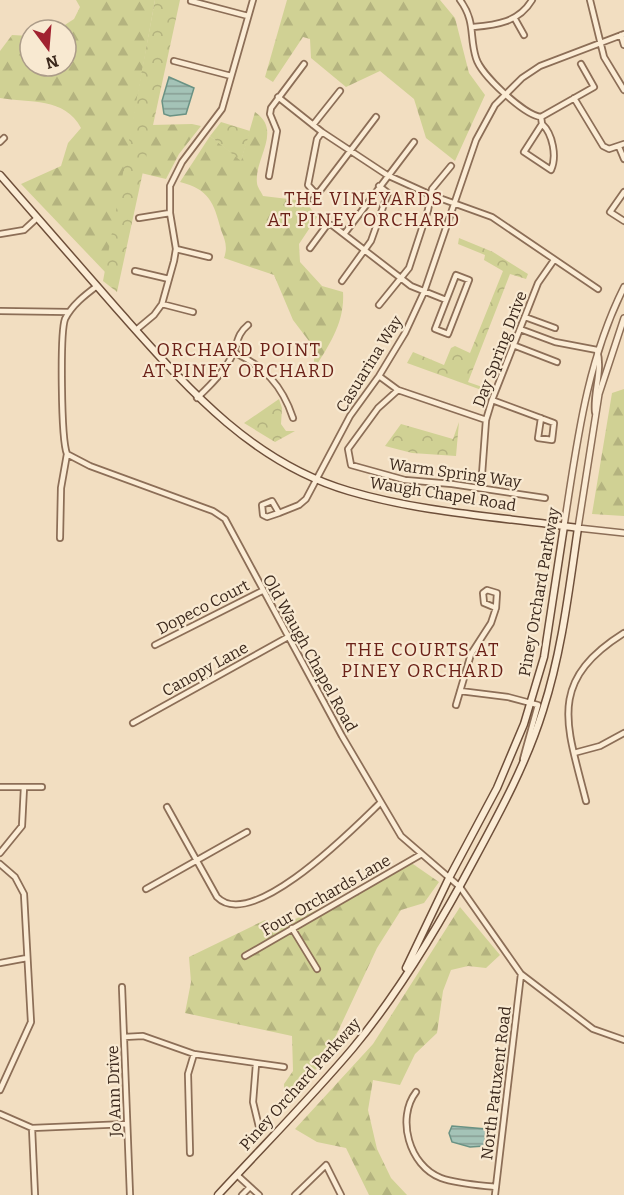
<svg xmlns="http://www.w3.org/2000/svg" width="624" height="1195" viewBox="0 0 624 1195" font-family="Bitter,serif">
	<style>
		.forest { fill: url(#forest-firs) }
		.park { fill: url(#park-crowns) }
		.water { fill: url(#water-rules); stroke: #6a9284; stroke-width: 1.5 }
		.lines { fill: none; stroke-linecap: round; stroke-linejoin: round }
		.minor-casing { stroke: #8c6e57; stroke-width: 8 }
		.tertiary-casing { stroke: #8c6e57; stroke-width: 8 }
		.secondary-casing { stroke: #6e4f3a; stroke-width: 9 }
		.minor { stroke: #fbecd5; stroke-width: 4.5 }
		.tertiary { stroke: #fbecd5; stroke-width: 5 }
		.secondary { stroke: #fbecd5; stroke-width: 6 }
		.labels { text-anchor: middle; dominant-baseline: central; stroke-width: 4.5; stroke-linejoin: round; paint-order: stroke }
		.street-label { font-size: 16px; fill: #3b281c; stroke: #f8e9d1 }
		.neighbourhood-label { font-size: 18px; letter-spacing: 1.5px; fill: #6b2118; stroke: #f8e9d1 }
	</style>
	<defs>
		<pattern id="forest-firs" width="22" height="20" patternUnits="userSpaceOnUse" patternTransform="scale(1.5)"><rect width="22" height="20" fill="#d0d194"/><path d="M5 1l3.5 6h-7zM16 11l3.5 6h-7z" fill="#b4b37f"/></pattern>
		<pattern id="park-crowns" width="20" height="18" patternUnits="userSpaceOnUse" patternTransform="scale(1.5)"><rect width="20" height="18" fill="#d0d194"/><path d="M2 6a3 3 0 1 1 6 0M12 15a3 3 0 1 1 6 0" fill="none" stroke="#b4b37f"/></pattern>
		<pattern id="water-rules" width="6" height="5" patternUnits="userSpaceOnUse" patternTransform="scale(1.5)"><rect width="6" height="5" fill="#a4c3b7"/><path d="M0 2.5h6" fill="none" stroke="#879e94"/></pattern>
	</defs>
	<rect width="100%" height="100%" fill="#f2dec1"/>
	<path class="forest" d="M76 0H155L106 273 21 184 61 166 68 143 81 128C65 97 29 103 0 98V51L12 35 30 36V66H66V30H57L74 19 80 7Z
		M287 0H440L455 18 469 73 485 95 455 161 426 138 414 99 380 71 346 87 311 58 310 39 303 37 273 82 265 77Z
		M255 112C283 131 254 158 257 183 257 187 262 193 263 196L305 201 317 217 299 244 300 262 322 286 343 292C345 323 329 345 313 371L315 349 293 320 274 275 224 258C228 247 225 240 221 230 214 203 209 189 180 182L210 136 241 160Z
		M192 124 201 126 179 154 166 179 141 173 151 125Z
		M624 389V516L592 514 612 393Z
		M410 862 439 882 424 903 401 910 377 948 326 1057 285 1106 284 1084 293 1071 292 1036 185 1013 191 982 189 957 265 920 283 924 346 898Z
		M460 907 500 955 486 968 468 966 451 970 443 991 437 1033 415 1054 400 1085 373 1080 368 1110 377 1149 391 1178 407 1195H369L346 1148 317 1142 295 1129 373 1044Z"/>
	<path class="park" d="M155 0H180L117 292 103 281Z
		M221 122 250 131 241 161 210 136Z
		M459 238 493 252 528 274 526 279 510 274 468 382 488 389 487 392 407 363 413 352 444 365 451 348 455 346 470 353 503 271 484 260 485 255 458 244Z
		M279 399 282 408 281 424 286 431H295L275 442 244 423Z
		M459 422 456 456 412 453 385 446 401 424 453 439Z"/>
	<path class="water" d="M169 77 194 88 186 114 170 116 164 114 162 101Z
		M452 1126 486 1129 484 1146 470 1147 452 1142 449 1133Z"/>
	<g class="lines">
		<defs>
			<path id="minor" d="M460 0C476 22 469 36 476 58 481 75 524 115 541 117L594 87 581 64
				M590 0 604 57 624 90
				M191 1 248 16
				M515 19 524 35
				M473 27C497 25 519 22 532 0
				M621 35 624 45
				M174 61 231 76
				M278 97 322 132 387 175 431 195 492 217 598 289
				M574 98 603 146 609 149 624 144
				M541 117 542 124 524 152 551 170C557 157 553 134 542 124
				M313 125 340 91
				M0 142 4 138
				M619 147 624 159
				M269 176 277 131 270 114 271 108 304 64
				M624 192 610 212 624 221
				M317 195 308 185 317 139 322 132
				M313 200 376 117
				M139 218 170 213
				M345 233 414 142
				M0 234 24 230 37 218
				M310 248 327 225H332L411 286 446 300
				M176 249 209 257
				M135 271 169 279
				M456 275 469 280 448 334 435 329Z
				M342 281 371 241 388 193 379 186
				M97 286C85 295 72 305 65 319 60 333 61 439 67 454L90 466 213 511 225 519 342 736 401 836 460 887 521 974 593 1029 624 1040
				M162 304 193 312
				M379 305 409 268 428 210 432 189 451 166
				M0 311 69 312
				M525 317 555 328
				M520 329 555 342 597 350C603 371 593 391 595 412
				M136 330 154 315 162 304 174 261 176 249 170 213V186L182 162 222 109 253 0
				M513 345 557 362
				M233 352C264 366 282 385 293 418
				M379 376 398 390 486 420
				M398 390 378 408 348 449 351 465 405 480 452 484 545 498
				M197 398C211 385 225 371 233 354 238 342 237 334 248 325
				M492 400 554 423 552 440 538 438 541 418
				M481 488 486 420 492 400 538 283 554 260
				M279 513 267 517 263 515 262 505 272 501 279 513 299 505 306 499 350 416 379 376 405 333 424 292 476 140 495 105 522 78 540 66 624 34
				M60 538 61 488 67 454
				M155 645 262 591
				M460 691 508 697 538 705 523 759
				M456 705 471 654 491 623 496 608 484 603 483 593 487 590 497 593 496 608
				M133 723 288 637
				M574 753 600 746 624 733
				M0 787H42
				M586 801C567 725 546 682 624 633
				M167 807 217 897C252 933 355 827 380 803
				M0 853 22 826 24 787
				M0 864 15 877 24 894 31 1022 0 1090
				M146 889 247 832
				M292 928 317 969
				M245 956 420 855
				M0 963 27 958
				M122 987 130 1195
				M124 1037 143 1036 194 1054 284 1067
				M256 1064 253 1102 259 1127
				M416 1092C396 1118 409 1166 441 1178 458 1184 478 1185 496 1187
				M0 1114 32 1128 127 1124
				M32 1128 35 1195
				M190 1153 188 1074 194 1054
				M237 1175 259 1195
				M242 1195 250 1187
				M295 1195 326 1165 341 1195
				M495 1195 521 974"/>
			<path id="tertiary" d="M624 318 599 394 578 528 624 533
				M564 526C577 443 586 363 624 287"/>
			<path id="secondary" d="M0 175C39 220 78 264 117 309 184 384 249 462 349 491 423 513 503 517 578 528 569 589 562 651 543 710 527 762 501 810 475 858 440 924 401 990 353 1048 310 1099 263 1146 218 1195
				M406 968 449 878 497 788 524 724 544 657 564 526"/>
		</defs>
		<use href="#minor" class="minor-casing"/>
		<use href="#tertiary" class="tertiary-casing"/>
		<use href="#secondary" class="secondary-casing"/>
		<use href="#minor" class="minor"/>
		<use href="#tertiary" class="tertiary"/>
		<use href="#secondary" class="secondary"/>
	</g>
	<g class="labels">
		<g class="street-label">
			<text transform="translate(500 349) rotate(-69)">Day Spring Drive</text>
			<text transform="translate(369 364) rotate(-58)">Casuarina Way</text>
			<text transform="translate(455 473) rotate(8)">Warm Spring Way</text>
			<text transform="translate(443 494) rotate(9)">Waugh Chapel Road</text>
			<text transform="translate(539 592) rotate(-80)">Piney Orchard Parkway</text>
			<text transform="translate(203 607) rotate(-27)">Dopeco Court</text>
			<text transform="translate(310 653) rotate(61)">Old Waugh Chapel Road</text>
			<text transform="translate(205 669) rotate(-29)">Canopy Lane</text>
			<text transform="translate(326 895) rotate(-30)">Four Orchards Lane</text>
			<text transform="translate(496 1083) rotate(-83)">North Patuxent Road</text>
			<text transform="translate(300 1084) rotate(-48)">Piney Orchard Parkway</text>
			<text transform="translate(114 1091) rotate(-92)">Jo Ann Drive</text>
		</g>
		<g class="neighbourhood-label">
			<text x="364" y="199">THE VINEYARDS<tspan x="364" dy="21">AT PINEY ORCHARD</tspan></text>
			<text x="239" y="350">ORCHARD POINT<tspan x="239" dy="21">AT PINEY ORCHARD</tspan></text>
			<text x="423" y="650">THE COURTS AT<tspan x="423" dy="21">PINEY ORCHARD</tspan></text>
		</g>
	</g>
	<g transform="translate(48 48) rotate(164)"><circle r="28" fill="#f8e9d1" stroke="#ac9c89" stroke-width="1.5"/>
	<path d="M0-4.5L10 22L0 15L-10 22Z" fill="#a12230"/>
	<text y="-9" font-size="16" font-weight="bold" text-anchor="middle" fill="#3b281c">N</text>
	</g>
</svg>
